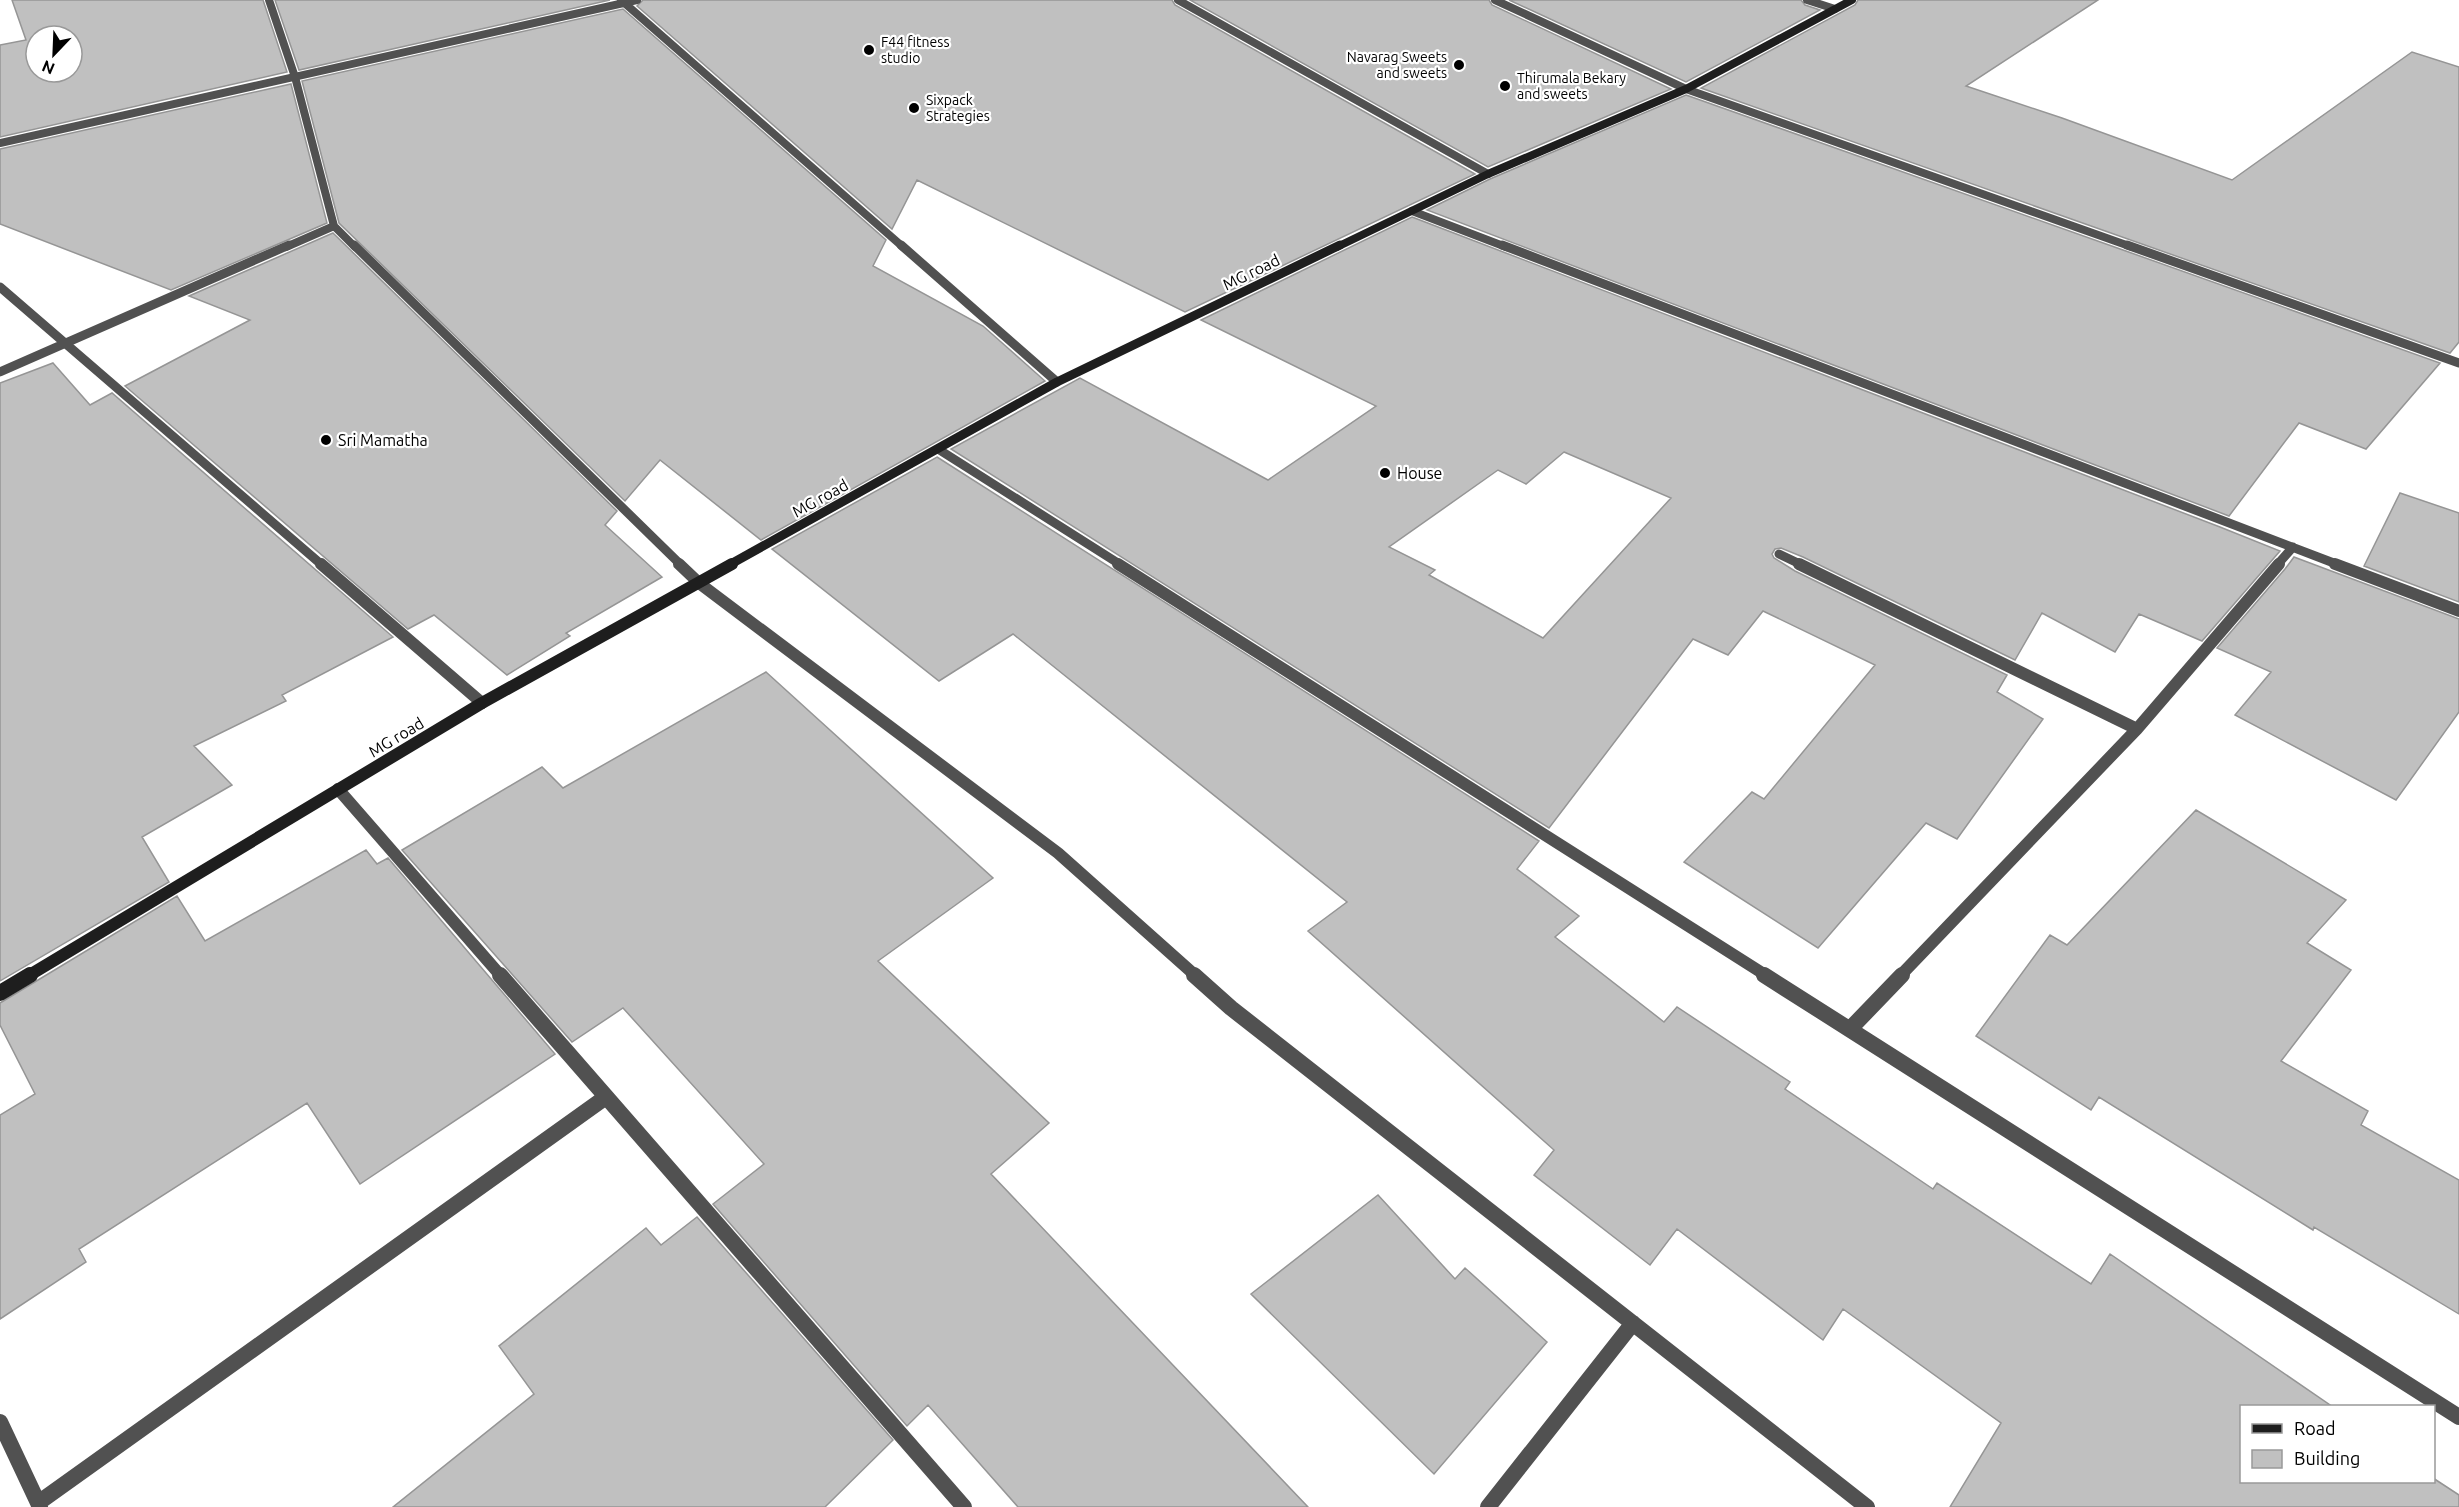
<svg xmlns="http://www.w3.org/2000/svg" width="2459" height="1507" viewBox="0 0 2459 1507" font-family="Ubuntu,sans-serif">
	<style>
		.building { fill: #c0c0c0; stroke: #959595; stroke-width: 1.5; fill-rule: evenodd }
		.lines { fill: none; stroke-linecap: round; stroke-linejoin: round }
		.minor-far3 { stroke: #515151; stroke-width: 8 }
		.minor-far2 { stroke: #515151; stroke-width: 9 }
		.minor-far1 { stroke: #515151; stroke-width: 12 }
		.minor { stroke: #515151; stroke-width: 16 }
		.tertiary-far1 { stroke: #515151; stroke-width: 8 }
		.tertiary { stroke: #515151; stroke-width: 9 }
		.secondary-far3 { stroke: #1e1e1e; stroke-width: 8 }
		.secondary-far2 { stroke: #1e1e1e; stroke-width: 9 }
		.secondary-far1 { stroke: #1e1e1e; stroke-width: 12 }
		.secondary { stroke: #1e1e1e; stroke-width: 16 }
		.poi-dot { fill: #000; stroke: #fff; stroke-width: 2 }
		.labels { text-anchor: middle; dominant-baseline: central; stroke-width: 4.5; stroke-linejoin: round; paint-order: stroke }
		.far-poi-label { font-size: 14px; fill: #000; stroke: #fff; text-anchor: start }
		.street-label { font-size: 16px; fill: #000; stroke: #fff }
		.poi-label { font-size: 16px; fill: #000; stroke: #fff; text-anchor: start }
	</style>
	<rect width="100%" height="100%" fill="#fff"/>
	<path class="building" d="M12 0H263L287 72 0 137V45L26 40ZM36 36H72V72H36Z
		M275 0H610L299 70Z
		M643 0H1172L1175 5 1475 174 1185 312 917 180 892 229 637 6Z
		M1190 0H1489L1492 5 1671 89 1488 167Z
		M1509 0H1801L1805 5 1820 10 1686 82Z
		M1858 0H2098L1966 86 2062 118 2232 180 2412 52 2459 67V342L2450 353 1701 88 1855 5Z
		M623 9 886 240 873 266 983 326 1045 381 761 540 660 460 625 501 339 223 302 81Z
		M291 84 327 223 171 290 0 224V149Z
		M1686 95 2123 250 2440 363 2366 449 2299 423 2229 516 1427 210 1490 179Z
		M1412 217 2220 527 2280 551 2202 641 2139 614 2115 652 2042 613 2015 660 1803 557 1781 548 1775 549 1772 554 1774 558 1795 571 2007 675 1997 692 2043 719 1957 839 1926 823 1818 948 1684 862 1752 792 1764 799 1875 665 1763 611 1728 655 1693 639 1549 828 951 449 1080 378 1268 480 1376 406 1201 320ZM1564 452 1671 498 1543 638 1429 575 1435 570 1389 547 1498 470 1526 484Z
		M333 233 617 511 605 525 662 577 566 633 570 636 507 675 434 615 408 629 125 386 250 320 189 296Z
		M53 363 90 405 112 393 393 637 282 695 286 701 194 746 232 785 142 837 169 882 0 981V383Z
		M937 457 1539 841 1517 869 1579 916 1555 937 1664 1022 1677 1007 1790 1082 1785 1089 1933 1189 1937 1183 2091 1284 2110 1254 2333 1407H2241V1482H2433V1478L2459 1495V1507H1950L2001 1423 1843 1309 1823 1340 1677 1229 1650 1265 1534 1175 1554 1150 1308 931 1347 902 1013 634 939 681 772 549Z
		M2400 493 2459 513V602L2364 566Z
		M2294 557 2459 619V712L2396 800 2235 715 2271 672 2217 648 2285 569Z
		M766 672 993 878 878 961 1049 1123 991 1174 1308 1507H1018L928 1405 907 1426 713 1204 764 1164 623 1008 572 1042 402 850 542 767 563 788Z
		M2196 810 2346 900 2307 943 2351 970 2281 1061 2368 1111 2361 1125 2459 1180V1314L2314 1227 2313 1230 2099 1097 2091 1110 1976 1036 2050 935 2067 945Z
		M366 850 377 864 388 858 555 1054 360 1184 307 1103 79 1249 86 1262 0 1319V1115L35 1094 0 1025V1003L177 896 205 941Z
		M1378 1195 1455 1279 1465 1268 1547 1342 1434 1474 1251 1294Z
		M697 1217 893 1440 825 1507H393L534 1394 499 1346 646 1228 661 1245Z"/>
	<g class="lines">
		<path class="minor-far3" d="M269 0 295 77 334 226 355 247
			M621 0 903 247
			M1178 0 1488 174
			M1807 0 1835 9
			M0 143 637 0
			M1412 211 1506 247
			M286 247 334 226"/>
		<path class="minor-far2" d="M354 245 681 565
			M901 245 1057 382
			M1502 245 2339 565
			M0 287 322 565
			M0 372 289 245
			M938 449 1121 565
			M1779 554 1802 565
			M2277 565 2293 547"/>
		<path class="minor-far1" d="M321 564 482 703
			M679 564 699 583 1058 853 1196 976
			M1118 564 1767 976
			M1799 564 2137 729
			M2335 564 2459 611
			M338 789 501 976
			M1900 976 2137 729 2279 564"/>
		<path class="minor" d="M500 975 964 1507
			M1194 975 1231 1008 1867 1507
			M1764 975 2459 1417
			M1850 1029 1902 975
			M0 1422 40 1507
			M38 1503 606 1097
			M1488 1507 1633 1323"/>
		<path class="tertiary-far1" d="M1495 0 1686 89 2132 247"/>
		<path class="tertiary" d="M2127 245 2459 363"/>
		<path class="secondary-far3" d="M1337 247 1488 174 1686 89 1852 0"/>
		<path class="secondary-far2" d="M729 565 1057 382 1340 245"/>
		<path class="secondary-far1" d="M28 976 482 703 732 564"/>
		<path class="secondary" d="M0 993 30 975"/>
	</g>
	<g class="poi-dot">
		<circle cx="869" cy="50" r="6"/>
		<circle cx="1459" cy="65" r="6"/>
		<circle cx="1505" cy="86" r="6"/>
		<circle cx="914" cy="108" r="6"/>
		<circle cx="326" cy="440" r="6"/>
		<circle cx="1385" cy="473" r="6"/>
	</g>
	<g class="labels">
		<g class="far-poi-label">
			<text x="881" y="42">F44 fitness<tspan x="881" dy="16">studio</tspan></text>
			<text x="1447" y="57" text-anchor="end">Navarag Sweets<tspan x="1447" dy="16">and sweets</tspan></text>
			<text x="1517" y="78">Thirumala Bekary<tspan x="1517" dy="16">and sweets</tspan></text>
			<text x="926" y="100">Sixpack<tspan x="926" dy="16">Strategies</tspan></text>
		</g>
		<g class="street-label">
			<text transform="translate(1251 272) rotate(-26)">MG road</text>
			<text transform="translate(820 498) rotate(-29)">MG road</text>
			<text transform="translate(396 737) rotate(-31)">MG road</text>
		</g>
		<g class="poi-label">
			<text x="338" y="440">Sri Mamatha</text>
			<text x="1397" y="473">House</text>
		</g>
	</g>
	<rect x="2240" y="1405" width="195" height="78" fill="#ffffff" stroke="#999999" stroke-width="1.5"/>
	<rect x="2252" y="1424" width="30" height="9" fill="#1e1e1e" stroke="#999999" stroke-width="1.5"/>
	<text x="2294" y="1435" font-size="18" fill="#000000">Road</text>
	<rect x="2252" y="1450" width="30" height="18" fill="#c0c0c0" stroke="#999999" stroke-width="1.5"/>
	<text x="2294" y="1465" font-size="18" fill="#000000">Building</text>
	<g transform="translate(54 54) rotate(203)"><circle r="28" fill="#ffffff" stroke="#999999" stroke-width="1.5"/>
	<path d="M0-4.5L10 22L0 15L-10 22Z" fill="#000000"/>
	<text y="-9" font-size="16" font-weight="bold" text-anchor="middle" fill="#000000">N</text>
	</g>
</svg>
